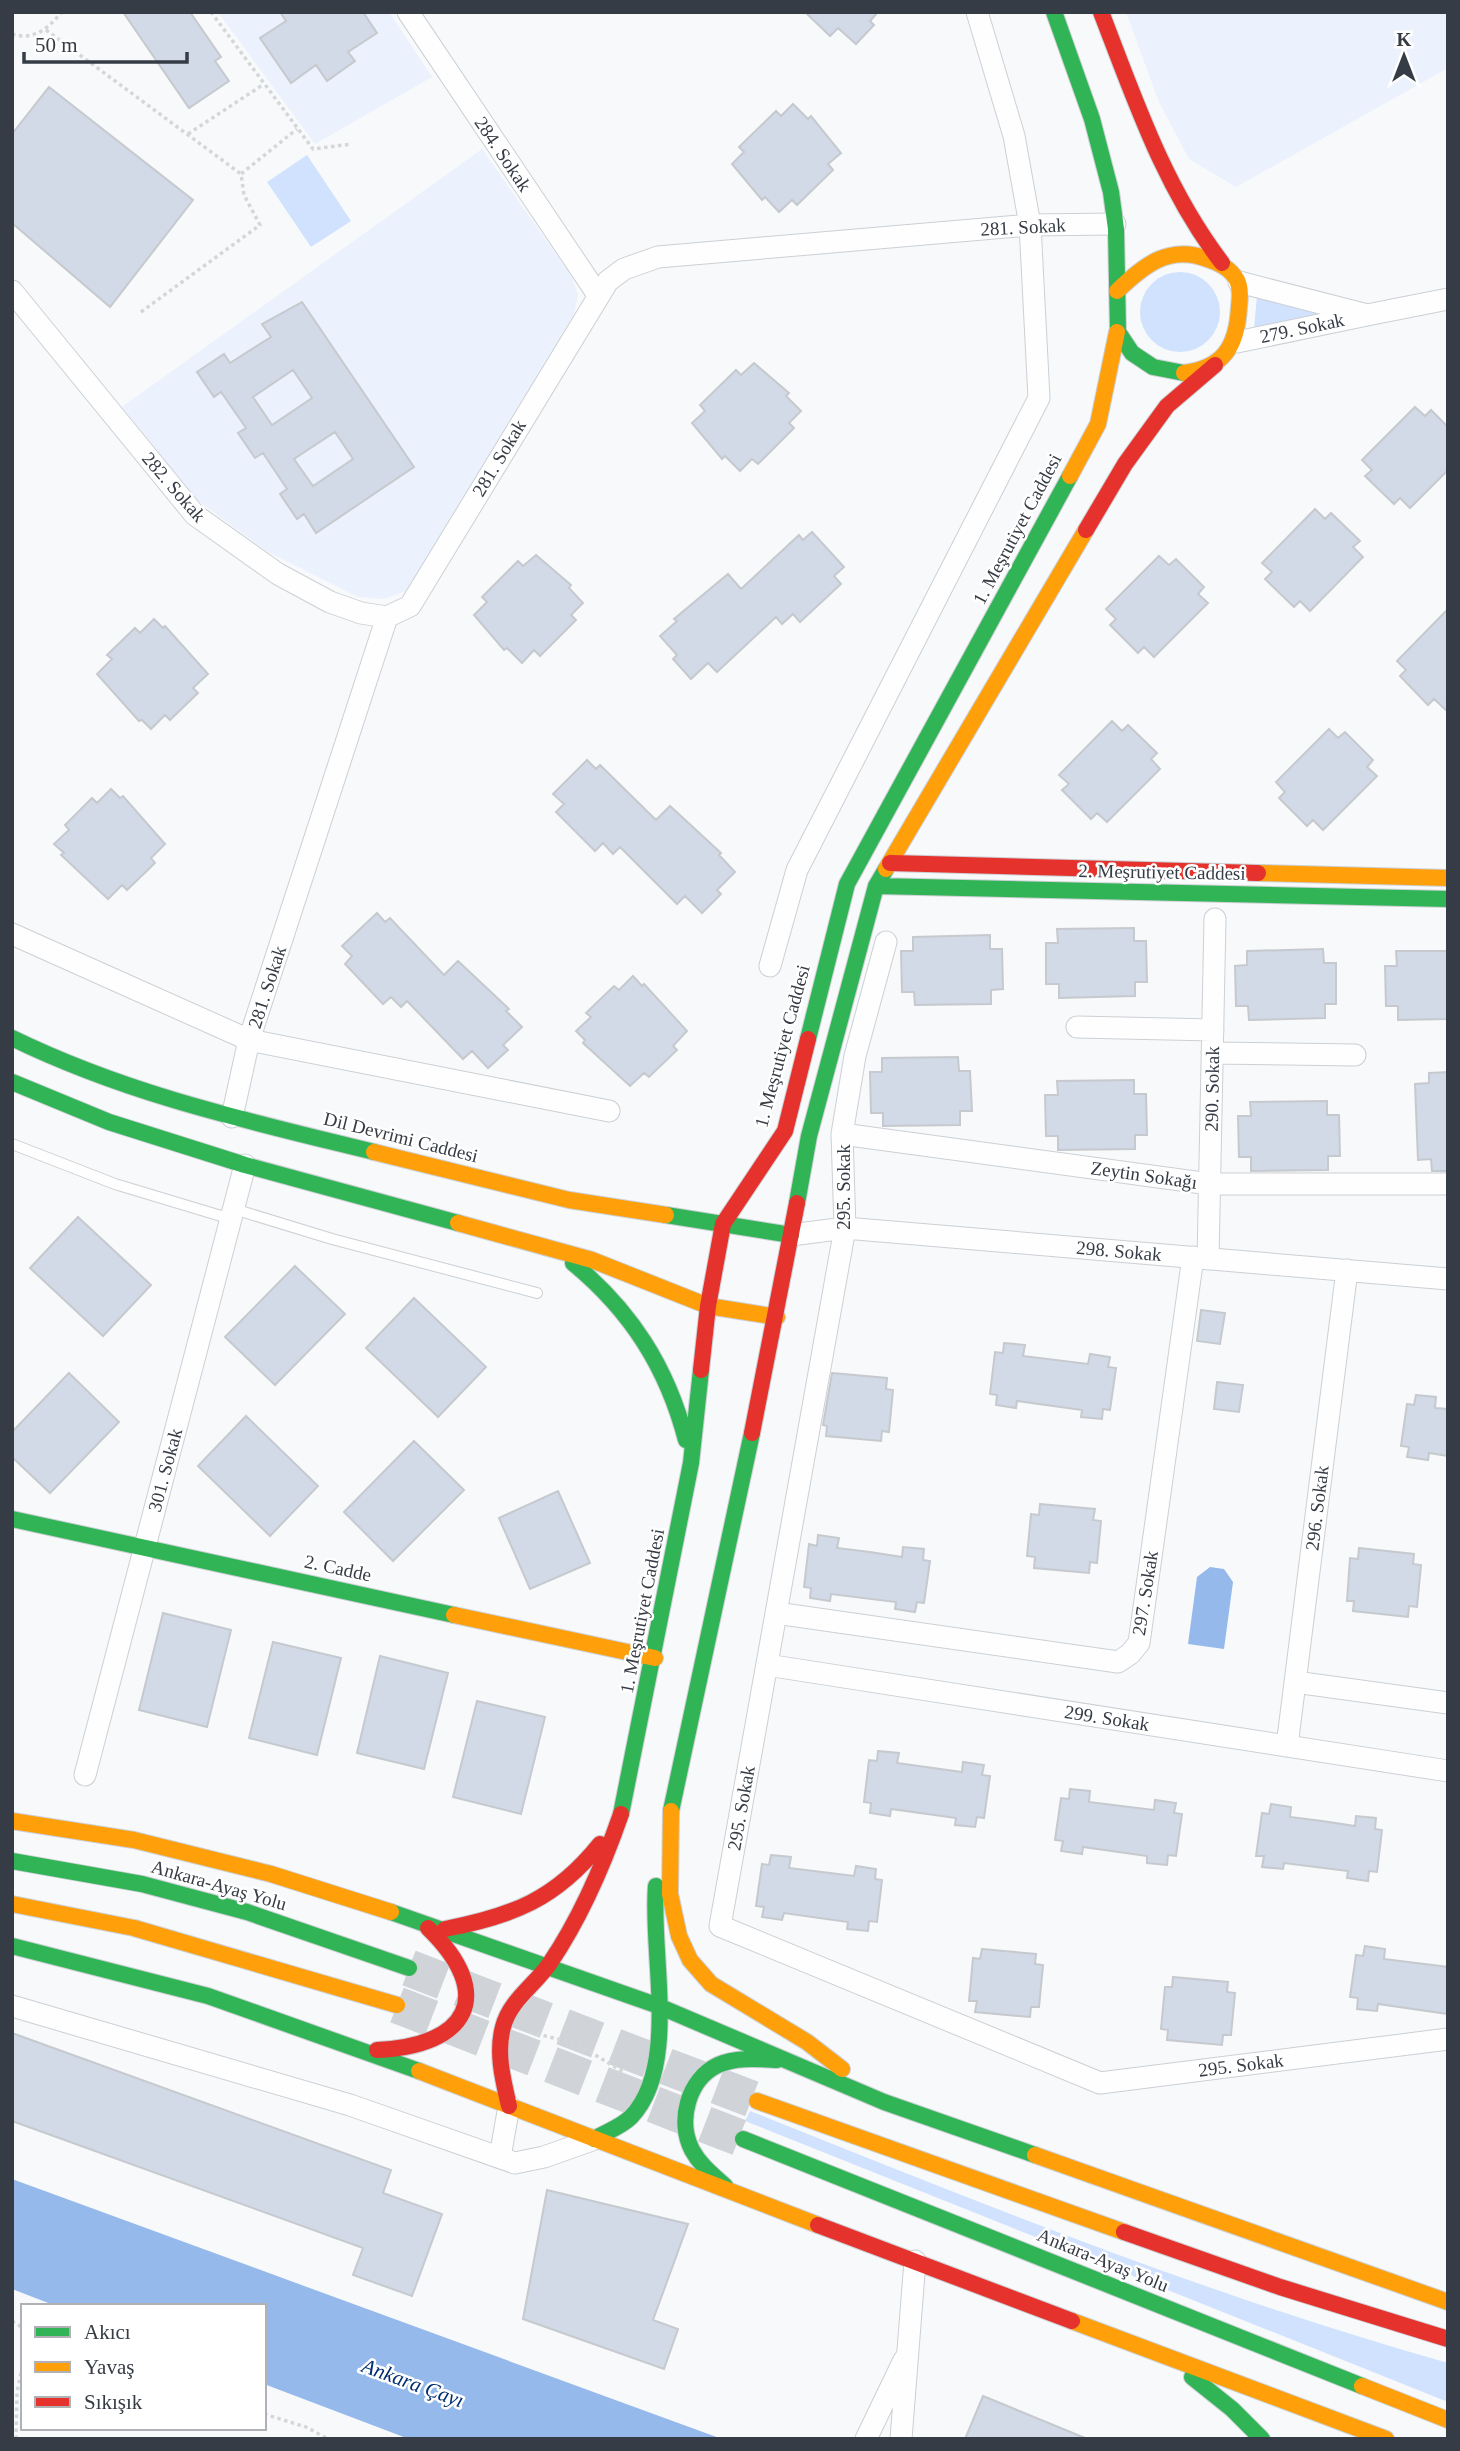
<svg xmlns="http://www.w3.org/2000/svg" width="1460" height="2451" viewBox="0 0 1460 2451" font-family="'Times New Roman',serif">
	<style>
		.built { fill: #ebf2fd }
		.green { fill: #d0e2fd }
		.water { fill: #96b9ec }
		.building { fill: #d1dae6; stroke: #c6c9ce; stroke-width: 2; fill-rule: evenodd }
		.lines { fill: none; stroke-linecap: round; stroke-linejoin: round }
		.highway-tunnel { stroke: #d0d3d7; stroke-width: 37; stroke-dasharray: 37 18; stroke-linecap: butt }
		.lane-casing { stroke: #ccd0d4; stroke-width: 12 }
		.street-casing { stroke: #ccd0d4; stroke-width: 23 }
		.fast-casing { stroke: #ccd0d4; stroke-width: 18 }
		.slow-casing { stroke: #ccd0d4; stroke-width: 18 }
		.jam-casing { stroke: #ccd0d4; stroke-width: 18 }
		.path { stroke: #d4d7d8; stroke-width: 3.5; stroke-dasharray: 3.5 3.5; stroke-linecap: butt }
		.lane { stroke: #fefefe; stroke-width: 10 }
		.street { stroke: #fefefe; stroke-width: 21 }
		.fast { stroke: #30b455; stroke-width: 16 }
		.slow { stroke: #ff9f0a; stroke-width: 16 }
		.jam { stroke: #e5322d; stroke-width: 16 }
		.labels { text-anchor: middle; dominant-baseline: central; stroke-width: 5; stroke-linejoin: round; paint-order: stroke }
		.street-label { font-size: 19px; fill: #363c45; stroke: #fff }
		.water-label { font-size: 21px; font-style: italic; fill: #012f6f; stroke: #fff }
	</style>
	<rect width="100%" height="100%" fill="#f7f9fb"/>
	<path class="built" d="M218 12H389L432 77 315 144Z
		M1126 12H1448V68L1236 187 1189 159 1159 102Z
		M482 149 571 276 578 294 574 314 406 591 384 599 358 597 268 552 198 501 122 407Z"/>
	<path class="green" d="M307 155 351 221 311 247 267 182Z
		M1140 312a40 40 0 1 1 80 0a40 40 0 1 1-80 0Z
		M1257 296 1330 315 1254 329Z
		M750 2111C979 2203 1210 2296 1448 2363V2402L745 2121Z"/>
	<path class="water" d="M1210 1567 1224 1569 1233 1582 1224 1649 1188 1644 1197 1577Z
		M12 2179 722 2439H409L264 2384V2306H56L12 2289Z"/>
	<path class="building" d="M123 12H190L221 57 215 61 229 81 189 108Z
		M280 12H363L377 33 348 52 355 61 327 81 316 65 291 83 260 38 286 21Z
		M805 12H878L870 21 874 25 856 44 838 28 830 36Z
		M49 87 193 200 110 307 12 223V134Z
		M793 104 808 119 811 116 841 153 828 164 833 170 797 205 792 200 779 212 765 197 762 200 732 164 744 152 739 147 776 111 781 116Z
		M302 302 414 467 316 533 304 514 297 519 280 494 287 489 263 453 255 458 238 433 246 428 221 392 214 397 197 372 224 354 230 363 271 337 262 324ZM293 370 312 398 272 425 253 397ZM335 432 353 459 313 486 294 459Z
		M754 363 789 393 786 396 801 411 789 423 794 428 758 464 752 459 740 471 725 456 722 459 692 423 705 411 700 405 736 370 741 375Z
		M1415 407 1425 416 1431 410 1448 427V470L1410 508 1400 498 1394 504 1365 476 1372 470 1362 460Z
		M1315 509 1325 519 1331 513 1360 541 1353 547 1363 557 1310 611 1300 601 1294 607 1265 579 1272 572 1262 563Z
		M812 532 844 567 834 576 841 584 800 622 793 614 782 624 776 617 717 672 708 663 691 679 673 659 677 655 660 636 677 621 674 619 728 574 741 589 799 535 803 540Z
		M536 555 571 585 569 588 583 603 571 615 576 620 540 656 534 650 522 663 507 648 504 650 474 615 487 602 482 597 518 561 523 566Z
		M1159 556 1169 565 1176 559 1204 587 1198 594 1208 603 1154 657 1144 647 1138 653 1110 625 1116 619 1106 609Z
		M1448 609V712L1434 699 1428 705 1400 676 1406 670 1397 661Z
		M154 619 163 628 165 626 208 674 193 688 198 693 170 720 165 715 151 729 142 720 139 721 97 674 112 659 107 655 135 628 140 633Z
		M1112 721 1122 731 1128 725 1157 753 1151 759 1160 769 1107 822 1097 813 1091 819 1062 790 1069 784 1059 775Z
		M1329 729 1338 738 1345 732 1373 760 1367 767 1377 776 1323 830 1313 820 1307 826 1279 798 1285 792 1276 782Z
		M587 760 596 769 600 765 656 820 670 806 721 853 719 855 735 872 717 890 721 894 702 913 685 896 677 904 620 847 613 854 603 843 595 851 556 812 564 804 553 794Z
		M111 789 120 798 123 796 165 844 151 858 155 863 127 890 122 885 108 899 61 855 64 853 54 844 69 830 65 825 92 798 97 803Z
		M377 913 385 922 390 918 444 975 458 961 509 1009 506 1011 522 1027 503 1045 508 1050 488 1068 472 1051 463 1059 407 1001 401 1007 391 997 383 1004 345 964 352 956 342 946Z
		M1134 928V941H1146L1147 982H1135V996L1059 998V984H1046V943H1058L1057 929Z
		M990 935V949H1002L1003 989 991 990V1004L915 1005 914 992H902L901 951H913V937Z
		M1323 949 1324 963H1336V1004H1325V1018L1249 1020 1248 1006H1236L1235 966 1247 965V951Z
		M1396 951H1448V1019L1398 1020V1006H1386L1385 966H1397Z
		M633 976 642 986 644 984 687 1031 673 1046 677 1050 649 1077 644 1073 630 1086 583 1043 585 1040 576 1031 591 1017 586 1013 614 986 619 990Z
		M958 1057 959 1071H970L972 1111H960V1125L883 1126V1113H871L870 1072H882V1058Z
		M1448 1072V1171H1432L1431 1159 1418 1160 1415 1084 1429 1083V1073Z
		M1134 1080V1094H1146L1147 1135H1135V1149L1058 1150V1136H1046L1045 1095H1058L1057 1081Z
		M1327 1101V1115H1339L1340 1156H1328V1170L1251 1171V1157H1239L1238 1116H1251L1250 1102Z
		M78 1217 151 1285 103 1336 30 1268Z
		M295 1266 345 1314 275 1385 225 1337Z
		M414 1298 486 1367 438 1417 366 1348Z
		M1201 1310 1225 1313 1220 1344 1197 1341Z
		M1004 1343 1025 1345 1023 1356 1088 1364 1090 1354 1110 1357 1108 1367 1116 1368 1110 1410 1103 1409 1102 1419 1081 1417 1082 1410 1017 1401 1016 1408 996 1405 997 1395 990 1394 995 1352 1003 1353Z
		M69 1373 119 1422 50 1493 12 1457V1432Z
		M832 1373 887 1378 886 1389 893 1390 889 1432 882 1431 881 1441 826 1436 827 1426 823 1425Z
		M1217 1382 1243 1385 1239 1412 1214 1409Z
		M1416 1395 1436 1397 1435 1408 1448 1409V1456L1429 1453 1428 1460 1407 1457 1409 1447 1401 1446 1407 1404 1414 1405Z
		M246 1416 318 1486 270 1536 198 1466Z
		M414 1441 464 1490 393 1561 344 1512Z
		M558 1491 590 1563 530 1589 499 1518Z
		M1040 1504 1095 1509 1093 1520 1101 1521 1097 1563 1090 1562 1089 1573 1034 1568 1035 1557 1027 1556 1031 1514 1039 1515Z
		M818 1535 839 1538 837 1548 870 1552 902 1557 903 1547 924 1549 923 1560 930 1561 924 1603 917 1602 915 1612 895 1609 896 1602 831 1594 830 1601 810 1598 811 1588 804 1587 809 1544 817 1546Z
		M1359 1548 1414 1554 1413 1564 1421 1565 1417 1607 1409 1606 1408 1617 1353 1611 1354 1601H1347L1350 1558 1358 1559Z
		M163 1613 231 1630 207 1727 139 1710Z
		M273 1642 341 1658 317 1755 249 1738Z
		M380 1656 448 1673 424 1769 357 1753Z
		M477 1701 545 1717 521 1814 453 1797Z
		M878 1751 899 1753 897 1763 962 1772 963 1762 984 1765 982 1775 990 1776 984 1818 977 1817 975 1827 955 1825 956 1818 891 1809 890 1816 870 1813 871 1803 864 1802 869 1760 877 1761Z
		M1070 1789 1090 1791 1089 1802 1121 1806 1154 1810 1155 1800 1176 1803 1174 1813 1182 1814 1176 1856 1168 1855 1167 1865 1147 1863V1856L1083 1847 1082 1854 1061 1851 1063 1841 1055 1840 1061 1798 1069 1799Z
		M1271 1804 1291 1807 1290 1817 1322 1821 1355 1826 1356 1816 1376 1818 1375 1829 1382 1830 1377 1872 1369 1871 1368 1881 1347 1878 1348 1871 1284 1863 1283 1869 1262 1867 1264 1856H1256L1262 1813 1269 1814Z
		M771 1855 791 1857 789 1868 822 1872 854 1876 856 1866 876 1869 875 1879 882 1880 877 1922 869 1921 868 1931 847 1929 848 1922 784 1913 782 1920 762 1917 764 1907 756 1906 762 1864 769 1865Z
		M1365 1946 1385 1949 1384 1959 1448 1967V2014L1378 2004 1377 2011 1357 2009 1358 1998 1350 1997 1356 1955 1363 1956Z
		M982 1949 1036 1954 1035 1964 1043 1965 1039 2007H1031L1030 2017 975 2012 977 2001H969L973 1958 980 1959Z
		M1173 1977 1228 1982 1227 1992 1235 1993 1231 2035H1223L1222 2045 1167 2040 1168 2030 1161 2029 1165 1987H1172Z
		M12 2033 391 2170 383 2193 442 2214 412 2296 353 2275 363 2248 12 2121Z
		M547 2190 688 2224 653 2320 678 2329 664 2369 523 2319Z
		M983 2396 1085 2438V2439H965Z"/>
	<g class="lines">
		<path class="highway-tunnel" d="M409 1968 757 2101
			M397 2005 743 2139"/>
		<defs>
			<path id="lane" d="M12 1144 115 1184 231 1219
				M234 1209 332 1239 537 1293"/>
			<path id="street" d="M408 12 598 295
				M12 291 195 515 278 574 330 602 361 613 387 617
				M1367 315 1448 299
				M1237 342 1367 315 1239 282
				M12 934 249 1040 609 1111
				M886 942 855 1056 842 1134 845 1228 720 1926 1100 2083 1448 2039
				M770 966 797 870 1039 398 1030 225 1014 136 977 12
				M1077 1027 1213 1030
				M1212 1053 1355 1055
				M232 1117 249 1040 387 617 410 606 608 281 624 269 658 257 1030 225 1115 224
				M842 1134 1210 1184H1448
				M791 1235 845 1228 1448 1279
				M1208 1259 1215 919
				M776 1613 1118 1662 1130 1654 1139 1643 1193 1257
				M767 1665 1448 1771
				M1295 1682 1448 1703
				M1287 1746 1347 1270
				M85 1775 245 1165
				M12 2006 350 2105 515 2163 544 2157 592 2140
				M500 2157 509 2106
				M866 2439 904 2360
				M901 2439 915 2261"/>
			<path id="fast" d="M1054 12 1092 119 1111 192 1116 229 1118 332 1132 353 1153 367 1184 373
				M876 886 1448 899
				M12 1038C129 1095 248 1121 374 1152
				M808 1039 847 884 1070 476
				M12 1082 109 1122 245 1165 458 1223
				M797 1203 809 1136 876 886 886 869
				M666 1215 791 1235
				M573 1263C631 1311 667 1367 686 1440
				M12 1519 454 1615
				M671 1811 752 1433
				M621 1814 691 1463 701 1370
				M12 1861 142 1884 247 1912 409 1968
				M391 1912 656 2005 884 2102 1035 2155
				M12 1946 208 1996 419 2071
				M594 2139C606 2132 621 2127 631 2117 680 2066 650 1952 656 1886
				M743 2139 1362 2386
				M725 2186C713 2175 700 2165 692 2150 677 2121 688 2079 718 2065 736 2057 758 2059 777 2060
				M1192 2377 1232 2409 1262 2439"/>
			<path id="slow" d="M1117 291C1143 266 1169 244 1207 259 1219 263 1230 268 1237 280 1241 289 1240 298 1239 307 1237 346 1224 368 1184 373
				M1070 476 1098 424 1117 332
				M886 869 1086 530
				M1258 873 1448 878
				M374 1152 569 1200 666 1215
				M458 1223 592 1260 708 1306 777 1317
				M454 1615 655 1658
				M671 1811 670 1894 679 1936 690 1960 711 1984 807 2042 842 2069
				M12 1821 134 1840 271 1874 391 1912
				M12 1904 134 1928 397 2005
				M419 2071 818 2225
				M757 2101 1124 2232
				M1035 2155 1448 2302
				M1072 2321 1386 2439
				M1362 2386 1448 2420"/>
			<path id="jam" d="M1101 12C1135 100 1164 187 1222 263
				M1086 530 1125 464 1167 406 1215 365
				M890 863 1258 873
				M701 1370 708 1306 723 1224 785 1131 808 1039
				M752 1433 797 1203
				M445 1929C513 1916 556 1899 600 1844
				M377 2050C468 2046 497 1995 428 1928
				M509 2106C503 2080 496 2053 503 2027 510 2000 535 1985 550 1963 581 1917 603 1866 621 1814
				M818 2225 1072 2321
				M1124 2232 1280 2287 1448 2339"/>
		</defs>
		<use href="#lane" class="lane-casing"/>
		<use href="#street" class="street-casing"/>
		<use href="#fast" class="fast-casing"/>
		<use href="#slow" class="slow-casing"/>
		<use href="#jam" class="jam-casing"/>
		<path class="path" d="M211 12 313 149 352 144
			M46 30 241 174
			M12 34C35 41 48 28 62 12
			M188 134 264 84
			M141 312 260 225 244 195 241 174 297 129
			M530 2032 577 2044 625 2073
			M12 2321 23 2328
			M264 2414 306 2427 328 2439
			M16 2439 17 2392 23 2364"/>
		<use href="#lane" class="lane"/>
		<use href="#street" class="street"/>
		<use href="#fast" class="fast"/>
		<use href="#slow" class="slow"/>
		<use href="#jam" class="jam"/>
	</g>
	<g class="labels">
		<g class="street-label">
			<text transform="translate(503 154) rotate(56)">284. Sokak</text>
			<text transform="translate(1023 227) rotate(-3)">281. Sokak</text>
			<text transform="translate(1302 328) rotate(-12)">279. Sokak</text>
			<text transform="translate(499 458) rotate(-59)">281. Sokak</text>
			<text transform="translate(174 487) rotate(49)">282. Sokak</text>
			<text transform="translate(1017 529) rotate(-62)">1. Meşrutiyet Caddesi</text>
			<text transform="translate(1162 872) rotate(1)">2. Meşrutiyet Caddesi</text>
			<text transform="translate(267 987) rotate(-72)">281. Sokak</text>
			<text transform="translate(782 1046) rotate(-75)">1. Meşrutiyet Caddesi</text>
			<text transform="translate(1212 1089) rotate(-89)">290. Sokak</text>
			<text transform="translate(401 1137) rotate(14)">Dil Devrimi Caddesi</text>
			<text transform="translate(1144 1175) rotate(8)">Zeytin Sokağı</text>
			<text transform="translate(843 1187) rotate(-90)">295. Sokak</text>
			<text transform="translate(1119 1251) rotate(5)">298. Sokak</text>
			<text transform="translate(165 1470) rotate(-75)">301. Sokak</text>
			<text transform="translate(1317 1508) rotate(-83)">296. Sokak</text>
			<text transform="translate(338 1568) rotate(12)">2. Cadde</text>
			<text transform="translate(1145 1593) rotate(-81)">297. Sokak</text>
			<text transform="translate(642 1611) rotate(-79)">1. Meşrutiyet Caddesi</text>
			<text transform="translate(1107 1718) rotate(9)">299. Sokak</text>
			<text transform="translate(741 1808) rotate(-80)">295. Sokak</text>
			<text transform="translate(219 1885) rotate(16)">Ankara-Ayaş Yolu</text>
			<text transform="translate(1241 2065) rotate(-7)">295. Sokak</text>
			<text transform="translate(1103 2260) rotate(22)">Ankara-Ayaş Yolu</text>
		</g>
		<g class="water-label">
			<text transform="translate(413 2383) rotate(20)">Ankara Çayı</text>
		</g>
	</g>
	<rect width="1460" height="2451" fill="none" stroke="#363c45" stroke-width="28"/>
	<rect x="21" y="2304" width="245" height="126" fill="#ffffff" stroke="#afb1b5" stroke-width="2"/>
	<rect x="35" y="2327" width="35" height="10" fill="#30b455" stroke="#afb1b5" stroke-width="2"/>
	<text x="84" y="2339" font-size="21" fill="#363c45">Akıcı</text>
	<rect x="35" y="2362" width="35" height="10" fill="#ff9f0a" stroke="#afb1b5" stroke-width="2"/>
	<text x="84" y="2374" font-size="21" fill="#363c45">Yavaş</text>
	<rect x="35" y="2397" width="35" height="10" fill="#e5322d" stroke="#afb1b5" stroke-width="2"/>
	<text x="84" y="2409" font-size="21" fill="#363c45">Sıkışık</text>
	<g transform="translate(1404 56)" stroke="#ffffff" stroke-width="5" paint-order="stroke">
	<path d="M0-5L12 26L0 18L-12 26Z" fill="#363c45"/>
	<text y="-10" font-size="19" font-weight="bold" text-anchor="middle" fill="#363c45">K</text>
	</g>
	<path d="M24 52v10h163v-10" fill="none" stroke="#363c45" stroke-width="3.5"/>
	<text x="35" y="52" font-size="21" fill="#363c45" stroke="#ffffff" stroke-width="5" paint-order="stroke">50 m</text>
</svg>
